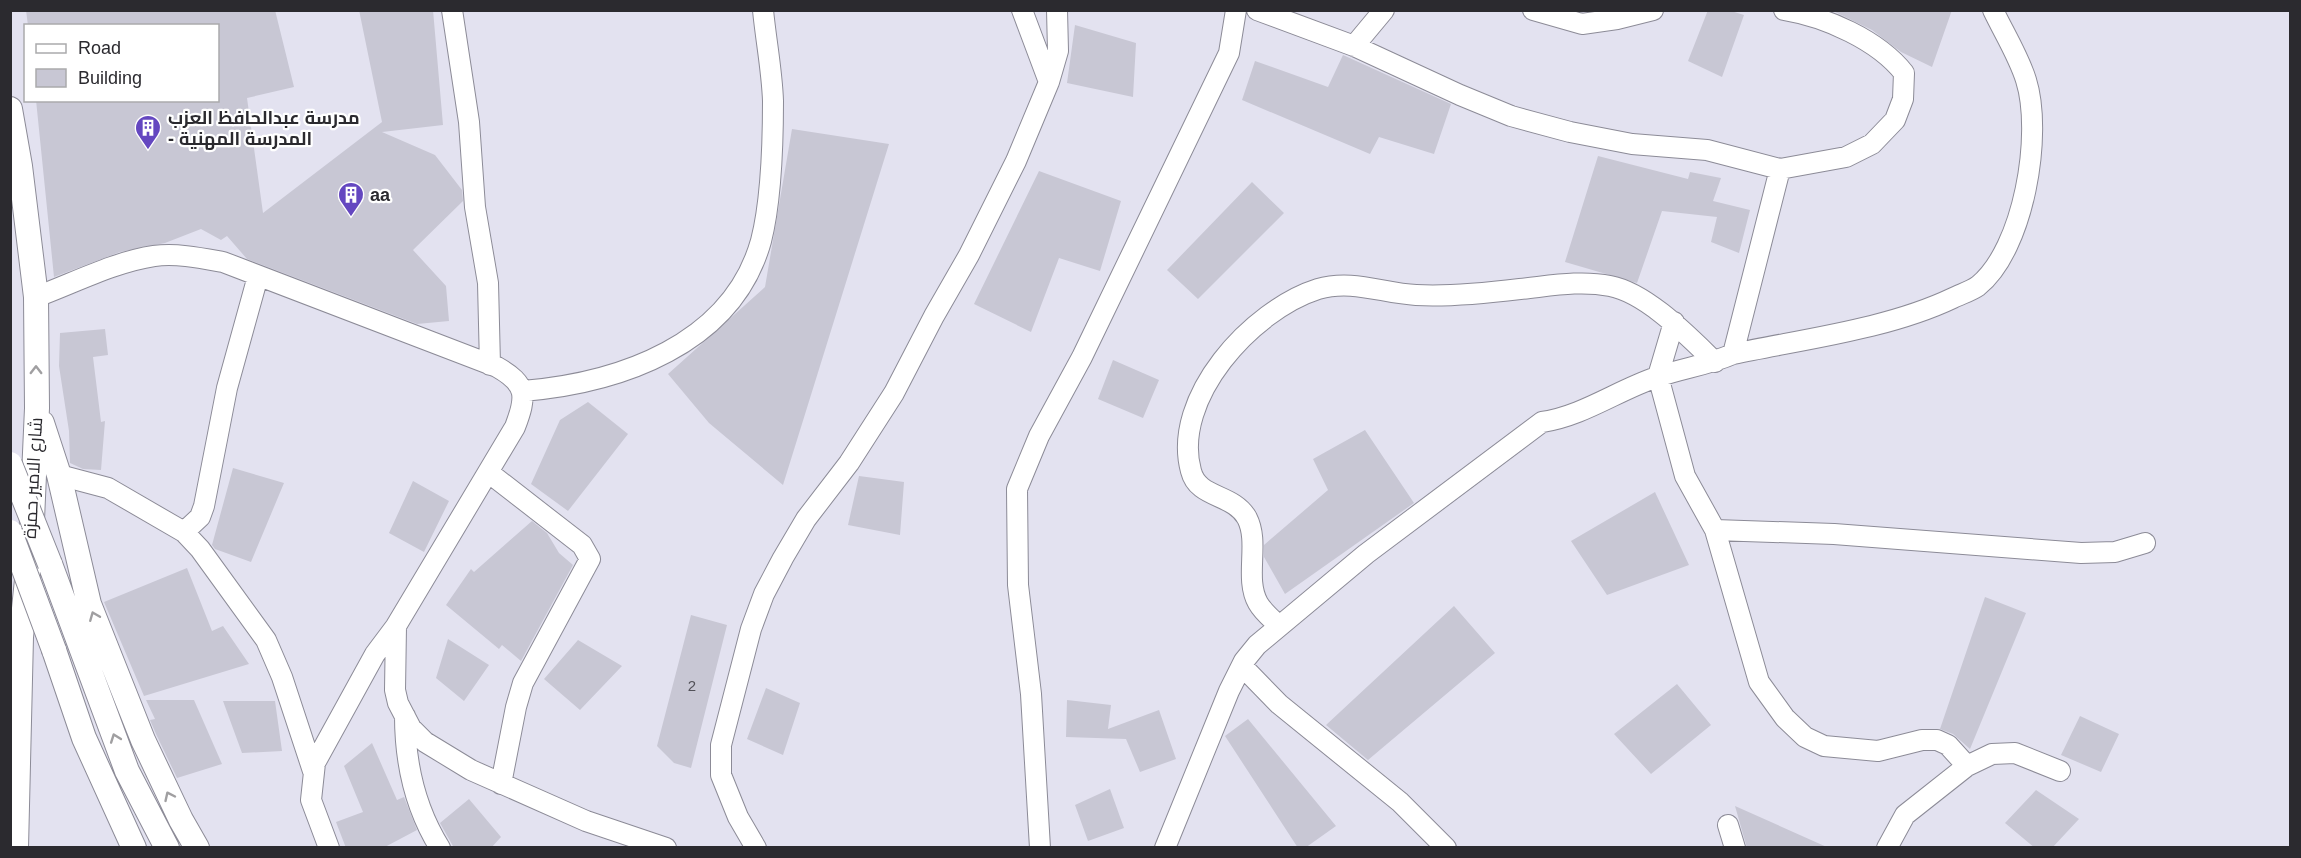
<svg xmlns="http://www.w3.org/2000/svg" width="2301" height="858" viewBox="0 0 2301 858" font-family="Arial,Cairo,sans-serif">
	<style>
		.building { fill: #c8c7d4 }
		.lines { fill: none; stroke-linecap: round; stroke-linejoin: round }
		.minor-casing { stroke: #8c8b97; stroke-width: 22 }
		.major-casing { stroke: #8c8b97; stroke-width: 26 }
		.minor { stroke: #fff; stroke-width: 20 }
		.major { stroke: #fff; stroke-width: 24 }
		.major-bridge-casing { stroke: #8c8b97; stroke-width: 26; stroke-linecap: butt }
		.major-bridge { stroke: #fff; stroke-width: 24 }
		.oneway { stroke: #a09fa1 }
		.labels { text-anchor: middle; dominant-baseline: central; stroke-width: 4.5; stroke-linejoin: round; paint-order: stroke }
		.number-label { font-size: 15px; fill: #525158 }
		.poi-label { font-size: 18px; font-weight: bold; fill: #2b2a2f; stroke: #fff; text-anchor: start }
		.street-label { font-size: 18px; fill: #2b2a2f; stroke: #fff }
	</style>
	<rect width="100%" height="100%" fill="#e3e2f0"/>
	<path class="building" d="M26 10H275L294 87 247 98 263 213 382 122 359 10H433L443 125 382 132 435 155 462 190 463 201 413 250 446 286 449 321 417 324 247 259 227 236 221 240 201 229 165 243 120 252 54 277 36 100H218V26H28Z
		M1708 10H1728L1744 15 1722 77 1688 61Z
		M1831 10H1952L1932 67 1901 52 1872 30Z
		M1075 25 1136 43 1133 97 1067 83Z
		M1343 55 1451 104 1434 154 1379 137 1370 154 1242 100 1255 61 1328 87Z
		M792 129 889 144 783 485 709 423 668 374 765 287Z
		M1598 156 1688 179 1690 172 1721 178 1713 201 1750 210 1739 253 1711 242 1717 217 1662 211 1637 283 1565 262Z
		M1039 171 1121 201 1100 271 1059 258 1031 332 974 304Z
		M1252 182 1284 213 1198 299 1167 270Z
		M105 329 108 355 93 357 101 422 105 421 101 470 83 469 70 463 69 431 59 366 60 333Z
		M1113 360 1159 380 1143 418 1098 399Z
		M588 402 628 434 568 511 531 484 560 420Z
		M1365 430 1414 503 1285 594 1264 557V545L1328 490 1313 459Z
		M233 468 284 483 251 562 215 549 212 545Z
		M859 476 904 482 900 535 848 525Z
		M413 481 449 501 424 552 389 533Z
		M1655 492 1689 565 1607 595 1571 541Z
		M532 521 547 533 559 553 573 565 521 661 502 645 499 649 446 605 471 569 474 572Z
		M187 568 212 631 223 626 249 664 144 696 104 602Z
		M1985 597 2026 613 1970 749 1953 734 1940 729Z
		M1454 606 1495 653 1368 760 1326 725Z
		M691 615 727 625 691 768 674 763 657 746Z
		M448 639 489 665 464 701 436 678Z
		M578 640 622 666 580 710 544 679Z
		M1677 684 1711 725 1651 774 1614 734Z
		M766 688 800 703 783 755 747 739Z
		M146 700H194L222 764 177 778 156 734 150 720 155 719Z
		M1067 700 1111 705 1108 729 1159 710 1176 759 1140 772 1126 739 1066 737Z
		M223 701H275L282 751 242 753Z
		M2080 716 2119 734 2101 772 2061 755Z
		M1248 719 1336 826 1305 848H1298L1225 736Z
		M372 743 397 800 404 797 417 830 383 848H346L336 822 363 812 344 766Z
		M1110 789 1124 828 1088 841 1075 805Z
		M2036 790 2079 819 2052 848H2035L2005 823Z
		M469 799 501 837 491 848H454L440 823Z
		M1735 806 1829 848H1747Z"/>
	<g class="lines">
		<defs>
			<path id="minor" d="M452 10 469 122 475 207 488 283 490 365
				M1022 10 1049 82
				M1257 10 1354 46 1460 95 1511 116 1570 132 1632 144 1707 150 1780 169 1846 157 1872 144 1895 120 1903 99 1904 73C1878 40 1826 17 1784 10
				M1533 10 1582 24 1617 19 1653 10
				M1354 46 1384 10
				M36 297C74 283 114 262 154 256 177 253 201 258 223 262L497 367C527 384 527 396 515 427L396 626 395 690 398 703 411 728 425 742 471 770 586 821 666 848
				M1674 322 1658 376 1685 476 1715 530 1759 682 1785 718 1805 737 1824 746 1878 751 1922 740H1937L1948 745 1967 766
				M1733 354 1780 169
				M523 391C619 383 732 345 761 241 771 202 773 142 773 101 772 71 766 41 763 10
				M488 472 582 545 590 559 523 683 516 707 501 784
				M59 475 108 488 184 532 200 549 266 640 282 677 313 771
				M1715 530 1834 534 2081 553 2115 552 2145 543
				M184 532 200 517 204 506 227 388 258 276
				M1279 626C1272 619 1263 612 1258 603 1244 578 1260 543 1247 518 1233 493 1198 499 1191 471 1171 398 1252 310 1318 289 1352 279 1382 293 1416 295 1449 297 1487 293 1520 289 1550 286 1580 280 1610 286 1647 293 1689 337 1715 362
				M1242 666 1279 704 1400 802 1446 848
				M405 716C405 762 415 808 440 848
				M1728 825 1735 848
				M329 848 311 800 315 763 375 654 396 626
				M756 848 738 817 721 775V745L751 629 764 594 783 558 806 519 849 463 894 393 934 316 969 255 1016 161 1049 82 1058 51 1057 10
				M1040 848 1031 694 1018 585 1017 489 1039 436 1082 357 1229 53 1236 10
				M1165 848 1229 691 1244 661 1257 645 1366 554 1542 422C1583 416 1618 390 1657 377 1683 368 1708 365 1733 354 1804 339 1888 329 1953 298 1961 294 1971 291 1978 286 2024 249 2043 134 2026 80 2019 57 2004 33 1993 10
				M1887 848 1905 815 1967 766 1992 754 2015 753 2060 771"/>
			<path id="major" d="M10 109 20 166 36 297 37 408 31 542 21 637 16 848
				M42 423 59 475 89 604 143 740 181 820 197 848
				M50 564 127 771 167 848
				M54 650 84 738 134 848"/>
		</defs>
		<use href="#minor" class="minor-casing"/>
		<use href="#major" class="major-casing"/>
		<use href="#minor" class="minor"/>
		<use href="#major" class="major"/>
		<defs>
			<path id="major-bridge" d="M10 464 50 564
				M10 532 54 650"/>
		</defs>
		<use href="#major-bridge" class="major-bridge-casing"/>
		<use href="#major-bridge" class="major-bridge"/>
	</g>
	<defs><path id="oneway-chevron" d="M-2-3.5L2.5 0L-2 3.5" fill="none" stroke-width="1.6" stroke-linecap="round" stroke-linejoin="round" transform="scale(1.5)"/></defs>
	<g class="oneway">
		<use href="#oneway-chevron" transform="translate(36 370) rotate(-90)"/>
		<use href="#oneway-chevron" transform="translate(94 616) rotate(-112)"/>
		<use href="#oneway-chevron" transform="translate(115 738) rotate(-110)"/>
		<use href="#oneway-chevron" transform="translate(169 796) rotate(-115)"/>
	</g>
	<defs>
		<symbol id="building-pin" viewBox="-11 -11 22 30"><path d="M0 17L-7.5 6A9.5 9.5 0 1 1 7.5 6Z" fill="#6447c0" stroke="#fff"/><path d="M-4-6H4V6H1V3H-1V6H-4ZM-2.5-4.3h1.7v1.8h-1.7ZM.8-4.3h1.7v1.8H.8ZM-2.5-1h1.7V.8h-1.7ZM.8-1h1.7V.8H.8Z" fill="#fff"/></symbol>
	</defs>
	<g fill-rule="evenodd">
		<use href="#building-pin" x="133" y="113" width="30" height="40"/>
		<use href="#building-pin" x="336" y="180" width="30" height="40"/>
	</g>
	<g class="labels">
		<g class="number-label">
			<text x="692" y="685">2</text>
		</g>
		<g class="poi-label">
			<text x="168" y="118">مدرسة عبدالحافظ العزب<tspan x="168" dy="21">- المدرسة المهنية</tspan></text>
			<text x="370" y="195">aa</text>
		</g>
		<g class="street-label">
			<text transform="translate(33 478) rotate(-87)">شارع الامير حمزة</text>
		</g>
	</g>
	<rect width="2301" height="858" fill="none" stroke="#2b2a2f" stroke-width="24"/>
	<rect x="24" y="24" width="195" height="78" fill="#ffffff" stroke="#aaaaac" stroke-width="1.5"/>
	<rect x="36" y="44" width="30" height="9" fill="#ffffff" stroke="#aaaaac" stroke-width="1.5"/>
	<text x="78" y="54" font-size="18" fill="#2b2a2f">Road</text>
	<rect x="36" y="69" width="30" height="18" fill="#c8c7d4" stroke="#aaaaac" stroke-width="1.5"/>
	<text x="78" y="84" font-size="18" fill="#2b2a2f">Building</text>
</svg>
